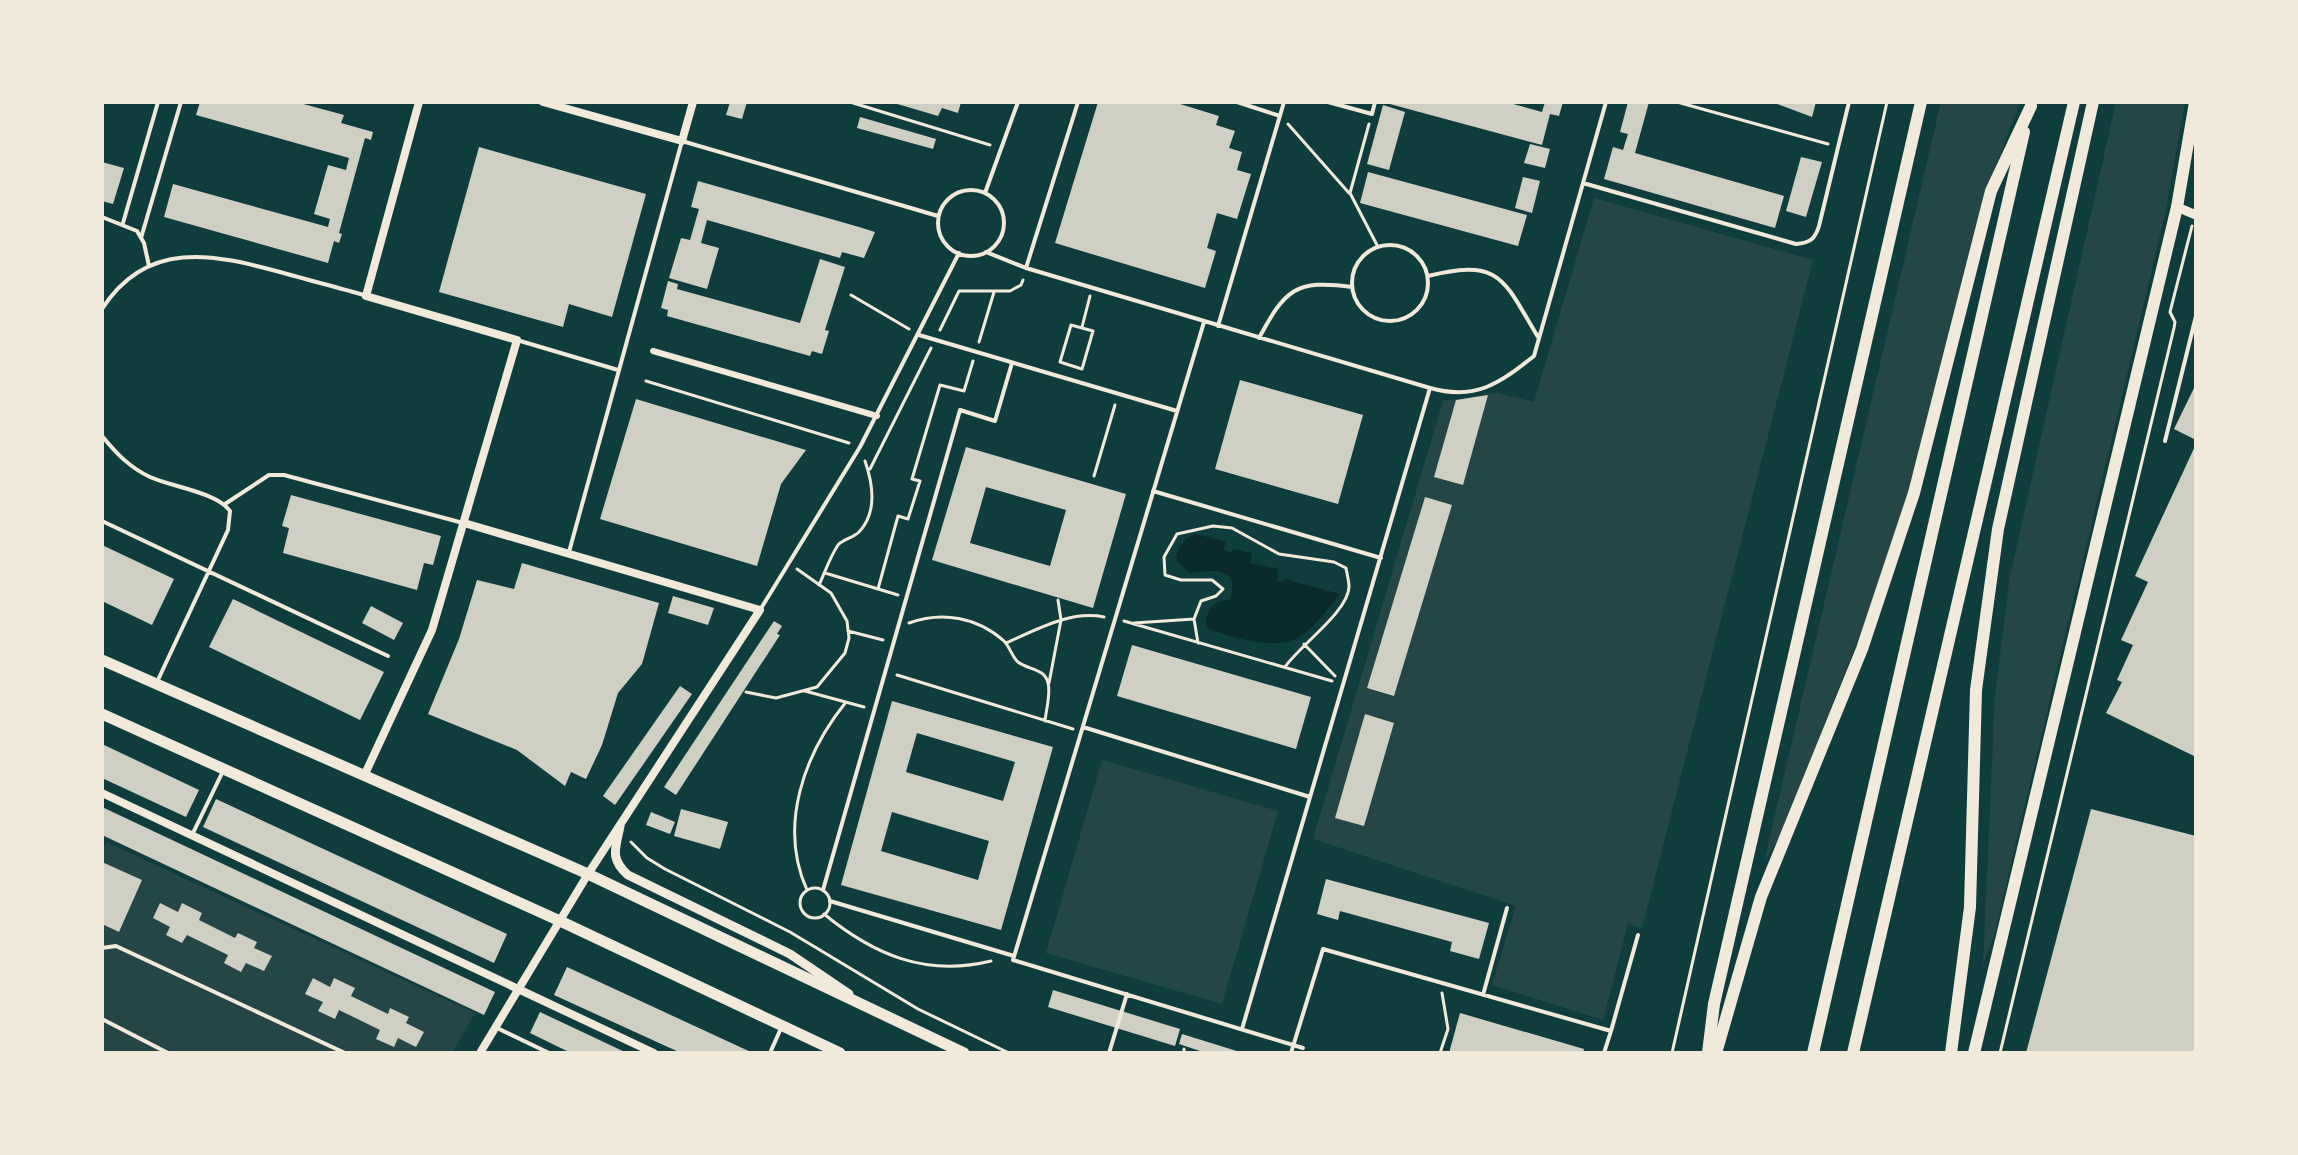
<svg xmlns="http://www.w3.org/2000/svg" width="2298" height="1155" viewBox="0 0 2298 1155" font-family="'Space Grotesk',sans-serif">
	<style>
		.green { fill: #244646 }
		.water { fill: #0a2a2b }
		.building { fill: #cfcfc3; fill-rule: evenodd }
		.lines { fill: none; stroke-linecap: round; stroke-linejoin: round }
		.path { stroke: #f1e9da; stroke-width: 3 }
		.service { stroke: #f1e9da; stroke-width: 4 }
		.pedestrian { stroke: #f1e9da; stroke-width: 6 }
		.minor { stroke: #f1e9da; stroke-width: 8 }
		.tertiary { stroke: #f1e9da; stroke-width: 9 }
		.secondary { stroke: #f1e9da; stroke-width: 11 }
		.primary { stroke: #f1e9da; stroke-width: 12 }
		.trunk { stroke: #f1e9da; stroke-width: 12 }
	</style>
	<rect width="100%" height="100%" fill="#0f3d3e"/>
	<path class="green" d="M1941 102H2020L1991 179 1916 469 1870 609 1782 833 1764 862Z
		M2116 102H2185L2166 210 1995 932 1983 965 1995 695 2010 576Z
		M1594 198 1813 260 1642 928 1628 924 1603 1020 1492 985 1516 906 1313 839 1443 401 1497 393 1534 402Z
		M1102 760 1278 811 1222 1004 1046 953Z
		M106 842 475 1013 452 1053H102V852Z"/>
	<path class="water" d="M1196 534 1226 542 1224 550 1231 552 1233 549 1252 553 1250 563 1278 569 1277 581 1283 582 1284 579 1340 594C1329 608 1307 637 1290 641 1265 648 1232 637 1209 629L1206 624C1207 607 1213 602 1230 599 1241 564 1211 571 1190 573L1177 561C1175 548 1185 538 1196 534Z"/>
	<path class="building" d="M200 102H296L344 115 341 123 373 132 371 140 365 138 339 233 342 234 339 243 334 241 328 263 164 217 173 184 328 227 330 219 314 214 328 165 346 170 349 158 196 115Z
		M730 102H747L742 119 726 115Z
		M961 102 958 113 942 108 938 116 894 103Z
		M1098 102H1181L1180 104 1219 116 1216 125 1235 131 1229 148 1242 152 1237 170 1251 174 1237 219 1217 213 1207 248 1216 251 1205 288 1055 243Z
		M1506 102 1542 112 1545 102H1563L1559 116 1550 114 1542 145 1386 103Z
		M1628 102H1649L1635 153 1784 196 1775 228 1604 179 1613 147 1623 150 1628 134 1620 132Z
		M1772 102H1816L1812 117Z
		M1383 105 1405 112 1389 170 1367 164Z
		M860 117 936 139 933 149 857 128Z
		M1530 144 1550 149 1545 168 1524 163Z
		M479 147 646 194 612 317 569 304 563 327 439 292Z
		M1801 157 1822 162 1806 217 1786 211Z
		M102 162 124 168 113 204 102 201Z
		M1368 172 1527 215 1518 246 1360 203Z
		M1523 177 1540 181 1532 213 1515 208Z
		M698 181 859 227 875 232 864 258 842 252 840 258 707 220 701 243 719 248 707 289 669 278 681 238 690 240 699 209 691 207Z
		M820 259 845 267 825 330 829 331 822 354 812 351 810 356 667 316 668 310 661 308 668 281 678 284 677 289 800 323Z
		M1240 380 1363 415 1338 504 1215 469Z
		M2196 384V440L2174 429Z
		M1488 395 1463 485 1434 477 1456 400Z
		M636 399 806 450 781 484 757 566 600 519Z
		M2196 444V757L2106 713 2122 682 2117 680 2133 645 2121 640 2148 582 2135 576Z
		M966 447 1126 494 1093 608 932 560ZM986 487 1066 510 1050 566 970 543Z
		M291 495 441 536 433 565 424 563 417 590 283 553 289 528 282 526Z
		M1425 497 1452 505 1394 696 1367 688Z
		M102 545 174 579 152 625 102 601Z
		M522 563 659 603 642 664 618 693 602 745 586 779 571 772 565 786 517 750 428 714 459 639 477 580 514 589Z
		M673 596 714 608 708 625 668 613Z
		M233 599 384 672 360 720 209 647Z
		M371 606 403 623 394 640 362 623Z
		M774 621 782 626 777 634 780 635 676 795 664 787Z
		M1132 645 1311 697 1296 749 1117 696Z
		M680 686 692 694 615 805 603 796Z
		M892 701 1053 747 1001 930 841 885ZM917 733 1015 762 1003 801 906 772ZM892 812 989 841 978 880 881 851Z
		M1365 714 1394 723 1364 826 1335 818Z
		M102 744 199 790 186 817 102 778Z
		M216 799 507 934 494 963 203 827Z
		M102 807 495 992 484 1015 102 835Z
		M681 809 728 822 720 849 674 836Z
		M2091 809 2196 836V1053H2026Z
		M651 812 675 822 670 834 646 825Z
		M102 862 142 880 119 932 102 924Z
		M1326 879 1489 923 1479 959 1450 951 1452 942 1340 911 1338 920 1317 914Z
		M160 903 178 912 182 903 202 913 199 920 235 938 238 933 257 942 254 948 272 956 264 971 246 963 241 972 224 963 228 955 187 935 182 943 166 935 170 927 153 918Z
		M567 967 753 1053H681L554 995Z
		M313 978 330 987 334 978 355 988 351 996 388 1014 390 1008 409 1017 406 1023 424 1032 416 1047 398 1038 394 1047 376 1039 380 1030 339 1010 335 1019 318 1011 323 1002 305 994Z
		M1053 990 1180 1029 1175 1046 1048 1007Z
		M540 1012 627 1053H571L530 1033Z
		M1460 1013 1584 1049 1583 1053H1449Z
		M1182 1034 1240 1052 1239 1053H1206L1179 1044Z"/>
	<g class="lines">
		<path class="path" d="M850 102 990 145
			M1677 102 1828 144
			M1288 124 1349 193
			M1369 124 1350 193 1378 247
			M851 295 909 329
			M1071 325 1093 331 1082 369 1060 362Z
			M1082 327 1090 296
			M940 330 959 291H1010L1021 285 1023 280
			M979 342 994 292
			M646 381 849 443
			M870 469 931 348
			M1094 476 1115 405
			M825 573 898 595
			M819 585C825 572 830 557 838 545 843 539 853 538 859 532 877 513 873 484 865 461
			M878 589 898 516 908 519 920 481 912 479 940 385 964 391 973 361
			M1124 621 1332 681
			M909 623C942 611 977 617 1004 641 1010 647 1012 657 1018 662 1028 670 1045 668 1048 683 1051 693 1046 710 1045 721
			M1134 623 1194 619
			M848 631 883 640
			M1006 643C1036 630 1070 610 1104 617
			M1198 643 1194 619 1201 601 1216 596 1223 589 1212 580H1181L1165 575 1164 557 1177 534 1213 526 1232 528 1279 554 1334 562 1346 568C1347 574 1349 581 1349 587 1348 612 1300 645 1285 667
			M1304 644 1335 676
			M897 675 1073 729
			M1049 683 1061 620 1058 600
			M805 691 864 707
			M746 692 776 698 817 687 845 653 849 638 847 621 831 593 797 569
			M631 842 647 858 665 869 790 932 918 1009 1009 1053
			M800 903a15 15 0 1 1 30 0a15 15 0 1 1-30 0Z
			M807 890C778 826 804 754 846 702
			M824 914C874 955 926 977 991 961
			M1184 1049V1053
			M1440 1053 1448 1029 1442 993
			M1672 1053 1887 102
			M2000 1053 2174 328 2175 322 2170 312 2192 226"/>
		<path class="service" d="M1237 102 1280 116
			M1328 102 1372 114 1375 102
			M1583 183 1796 244C1810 243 1815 239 1819 226L1849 102
			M938 223a33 33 0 1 1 66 0a33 33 0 1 1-66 0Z
			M985 193 1018 102
			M102 217 137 231 144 243 149 266
			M123 223 158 102
			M141 238 181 102
			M1352 283a38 38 0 1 1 76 0a38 38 0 1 1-76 0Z
			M986 252 1026 268 1430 388C1476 401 1500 383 1534 356L1606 102
			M1026 268 1078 102
			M1428 276C1501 258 1503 279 1538 337
			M102 309C147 239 213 254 280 272 308 280 336 287 364 295
			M1204 322 1013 960 1303 1048
			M1218 326 1284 102
			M919 335 1177 411
			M1259 338C1285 290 1295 279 1352 287
			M517 340 618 370
			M102 436C116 453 129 467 150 477 172 487 216 492 230 511L228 530 157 682
			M2165 441 2196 316
			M1153 491 1381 558
			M225 504 269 475H284L463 523
			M102 521 388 656
			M569 552 682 141 938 216
			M760 610 860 447 959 253
			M1083 727 1310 797
			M193 833 224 769
			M823 890 960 410 995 421 1012 363
			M830 901 1014 956
			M102 948 116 946 345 1053
			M1483 995 1507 908
			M102 1019 168 1053
			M497 1028 549 1053
			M1242 1029 1430 388
			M1611 1031 1638 935
			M770 1053 782 1026
			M1109 1053 1127 994
			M1291 1053 1323 949 1611 1031 1604 1053"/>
		<path class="pedestrian" d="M653 351 877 416"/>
		<path class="minor" d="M543 102 682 141 693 102
			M464 523 760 610 588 874 480 1053
			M364 776 432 630 517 340 366 296 419 102
			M102 793 654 1053"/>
		<path class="tertiary" d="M2177 207 2196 215
			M620 826C616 848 609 858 628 875L790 954 849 994"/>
		<path class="secondary" d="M102 660 588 874 964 1053
			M102 714 560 921 840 1053"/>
		<path class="primary" d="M1708 1053 1714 1004 1921 102
			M1974 1053 2177 207 2195 102"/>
		<path class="trunk" d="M1716 1053 1761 897 1862 649 1914 493 1991 191 2031 106
			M1813 1053 2024 132
			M1853 1053 2074 102
			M1951 1053 1970 907 1976 690 1998 529 2093 102"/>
	</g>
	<rect width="2298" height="1155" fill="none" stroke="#f1e9da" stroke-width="208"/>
</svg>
